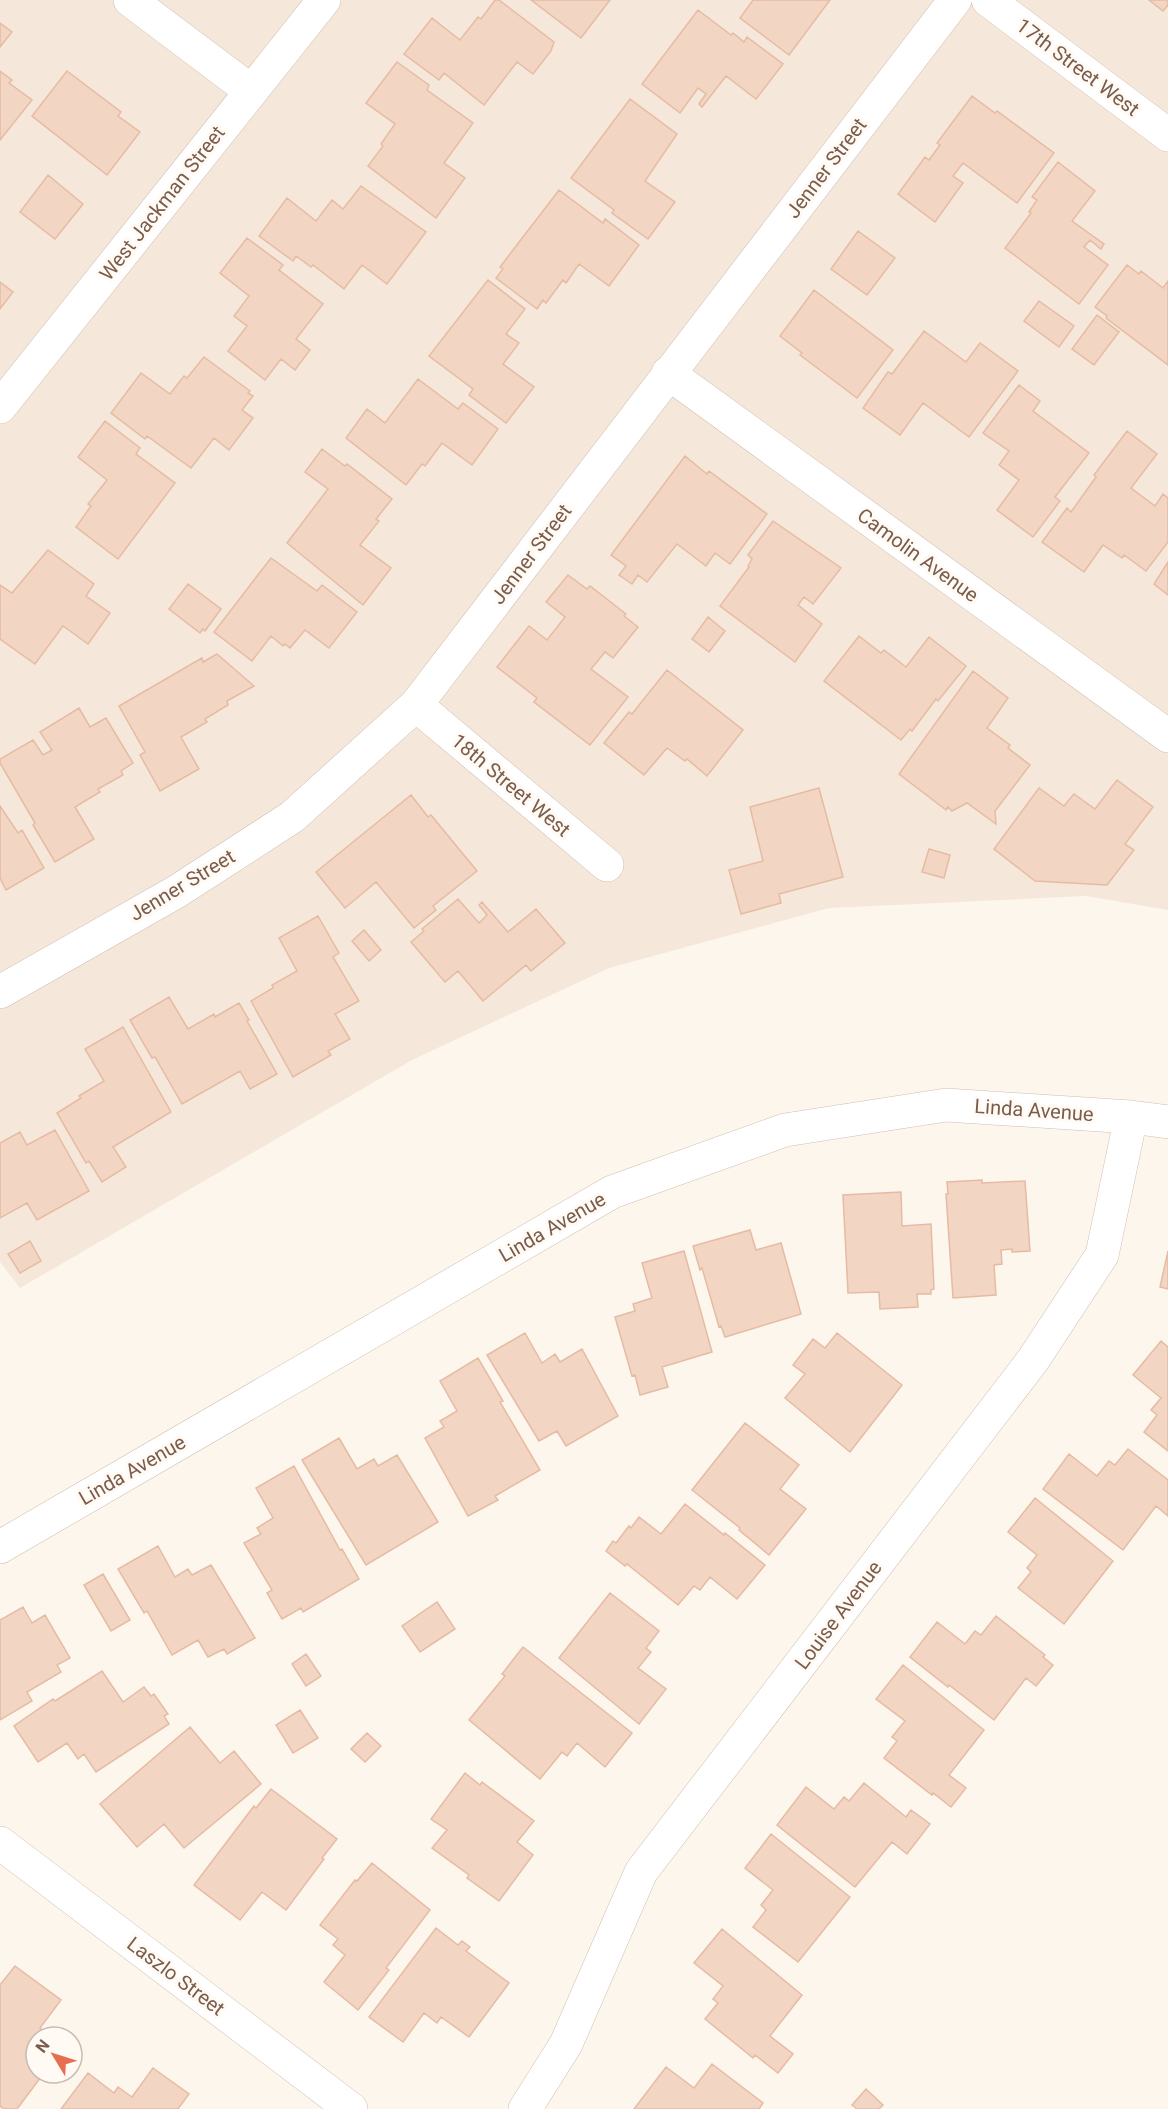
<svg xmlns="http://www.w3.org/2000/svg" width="1168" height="2109" viewBox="0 0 1168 2109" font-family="Roboto,sans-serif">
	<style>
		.residential { fill: #f5e8da }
		.building { fill: #f3d5c3; stroke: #e6bba3; stroke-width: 1.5 }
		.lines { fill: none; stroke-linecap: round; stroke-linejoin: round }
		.minor-casing { stroke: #d1beb0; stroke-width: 34 }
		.minor { stroke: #fff; stroke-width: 33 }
		.labels { text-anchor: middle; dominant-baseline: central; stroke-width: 6; stroke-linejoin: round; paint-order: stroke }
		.street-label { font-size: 20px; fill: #7a5c4d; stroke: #fffaf3 }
	</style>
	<rect width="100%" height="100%" fill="#fdf6ec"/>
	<path class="residential" d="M0 0H1168V910L1086 896 829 908 609 968 412 1060 20 1288 0 1262Z"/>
	<path class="building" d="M495 0H499L554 42 551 51 533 74 517 62 484 105 444 73 439 80 404 54 432 18 460 40 478 17 481 19Z
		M531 0H610L581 38Z
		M753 0H830L789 55 740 18Z
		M1149 0H1168V5L1163 11Z
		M698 10 731 35 733 33 744 42 747 37 783 64 756 99 726 76 702 107 699 104 706 94 698 88 680 113 642 84Z
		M0 23 12 32 0 47Z
		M397 62 429 85 427 90 473 123 444 163 465 178 436 218 368 166 383 146 381 144 395 124 366 103Z
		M0 71 12 80 9 83 32 100 0 140Z
		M67 71 121 112 118 116 140 132 107 175 32 116Z
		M972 96 995 113 997 111 1054 153 1017 203 963 163 953 176 963 183 935 222 898 194 925 157 929 160 940 145 937 143Z
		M630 99 677 134 645 181 675 202 648 239 612 213 614 210 571 178Z
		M1058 162 1095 191 1072 221 1104 244 1101 249 1090 240 1084 247 1108 265 1079 304 1005 248 1031 213 1029 212 1037 200 1032 197Z
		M48 175 83 204 55 239 20 212Z
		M361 186 426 232 387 284 362 265 344 289 313 265 311 267 296 256 293 261 259 236 287 198 316 221 332 200 343 209Z
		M559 190 603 223 605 219 639 245 609 286 579 264 566 283 563 280 546 303 543 300 537 309 496 278 503 269 500 267Z
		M858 231 895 258 867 295 831 269Z
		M247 238 283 265 279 270 323 304 296 339 310 350 295 370 281 359 265 380 228 351 247 326 234 316 249 296 220 273Z
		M1127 265 1139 274 1141 271 1163 288 1168 281V365L1106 318 1107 316 1095 307Z
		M488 280 525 309 506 334 519 343 503 364 534 387 506 423 469 395 473 389 429 356Z
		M0 282 13 292 0 309Z
		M814 290 893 350 857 398 800 355 802 353 780 336Z
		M1039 301 1074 326 1059 347 1024 321Z
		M1097 315 1119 332 1094 365 1072 349Z
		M924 331 966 362 980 343 1018 371 969 437 923 403 900 435 863 408 888 372 892 374Z
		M204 357 250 391 248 393 253 396 242 410 253 418 229 450 214 438 191 468 147 436 145 439 111 413 141 373 170 394 184 376 187 378Z
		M418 379 458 409 463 403 498 429 472 465 442 443 425 466 422 464 406 485 346 438 367 409 385 423Z
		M1019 385 1040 401 1033 411 1089 453 1055 497 1060 501 1033 537 997 510 1019 480 999 465 1009 451 983 433Z
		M105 421 140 448 136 454 175 483 118 559 76 527 91 506 88 504 107 480 78 457Z
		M1127 431 1157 454 1131 488 1155 506 1163 494 1168 498V542L1146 571 1124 555 1122 558 1103 545 1084 572 1042 542 1067 508 1071 512 1096 477 1094 475Z
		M322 449 345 466 347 464 392 499 376 519 379 521 360 545 391 568 363 605 287 543 328 489 305 472Z
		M685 456 707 474 709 471 767 514 730 564 715 553 706 566 677 544 647 582 638 575 632 584 619 575 626 566 611 555Z
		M773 521 841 568 813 604 804 597 798 605 822 624 795 662 720 606 749 567 748 566 752 559 748 555Z
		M48 550 94 584 86 596 110 613 88 644 63 626 35 664 0 639V585L12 593Z
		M271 558 317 591 322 585 357 612 329 648 305 630 290 648 285 644 283 646 271 636 252 661 214 632Z
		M1168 562V595L1154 584Z
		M568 575 587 589 590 586 626 614 624 616 638 627 613 658 605 652 591 669 628 697 590 745 534 702 537 698 497 667 529 626 547 640 565 617 546 602Z
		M188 584 221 609 205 631 203 629 200 633 169 609Z
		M708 617 725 631 709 652 692 639Z
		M859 636 881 653 884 650 906 667 929 637 966 666 938 701 936 699 912 731 910 729 901 740 824 681Z
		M217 654 254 686 227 701 228 705 205 719 207 722 181 737 199 769 160 791 140 755 145 752 119 706 202 658 203 662Z
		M667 670 743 730 707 776 687 759 685 761 667 748 644 775 604 743 629 712 632 714Z
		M973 671 1008 698 987 728 1010 745 1008 748 1030 765 995 811 996 824 967 803 952 811 948 807 946 810 899 774Z
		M79 708 90 727 106 718 133 763 121 771 123 775 98 789 100 792 75 807 94 839 55 862 33 825 35 823 0 763V759L33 740 43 755 52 750 40 732Z
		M1117 780 1153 807 1125 844 1134 850 1107 885 1035 881 994 849 1039 788 1064 806 1074 794 1095 809Z
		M819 788 843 877 779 894 781 903 741 914 729 870 763 861 750 807Z
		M411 795 428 817 431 815 477 871 433 906 436 910 414 928 376 882 345 908 316 872Z
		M0 806 18 833 22 830 44 868 6 890 0 878Z
		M929 849 950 855 944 878 922 872Z
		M458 899 479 923 487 915 479 905 482 902 508 932 536 909 565 943 531 971 526 965 483 1001 458 971 445 982 411 942 424 931 422 929Z
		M318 916 339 953 333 957 359 1001 335 1014 350 1039 328 1051 331 1055 293 1077 251 1001 273 988 272 985 297 971 279 938Z
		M364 930 381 950 369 961 352 941Z
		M169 997 188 1029 214 1014 215 1017 239 1003 249 1020 247 1021 277 1074 250 1089 240 1071 182 1104 155 1057 152 1058 130 1020Z
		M123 1027 171 1112 113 1147 126 1167 102 1182 89 1161 86 1163 57 1113 81 1098 79 1096 104 1081 85 1049Z
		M55 1130 89 1191 37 1220 27 1203 0 1218V1143L20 1132 27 1145Z
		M982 1180V1183L1025 1181 1030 1251 1012 1252V1249L1001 1250 1002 1264 994 1265 996 1295 953 1298 946 1194H948L947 1182Z
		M901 1192 902 1226 931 1224 934 1289 931 1290V1294H917L918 1307 880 1309 879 1292 848 1293 843 1195Z
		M750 1230 756 1250 781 1243 801 1314 725 1337 721 1326 719 1327 702 1268 700 1270 693 1246Z
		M30 1241 41 1261 20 1273 8 1254Z
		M684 1251 712 1352 662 1367 668 1387 640 1395 635 1375 632 1376 615 1317 635 1311 633 1304 652 1298 642 1263Z
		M1168 1251V1289L1160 1287Z
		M525 1333 542 1363 555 1354 560 1362 582 1349 618 1416 566 1446 557 1431 539 1441 487 1355Z
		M837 1333 902 1385 850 1452 785 1398 805 1374 793 1365 813 1339 825 1348Z
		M1161 1341 1168 1347V1451L1144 1432 1157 1415 1151 1410 1161 1398 1133 1375Z
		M478 1358 503 1401 500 1402 540 1470 495 1496 498 1500 468 1516 425 1438 444 1427 440 1421 457 1411 440 1381Z
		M745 1423 799 1465 780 1489 806 1509 769 1555 739 1530 740 1528 692 1490Z
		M339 1438 357 1469 374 1459 378 1466 397 1455 438 1522 366 1565 302 1460Z
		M1128 1449 1168 1480V1516L1156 1506 1123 1550 1043 1489 1069 1454 1097 1476 1109 1461 1115 1465Z
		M294 1466 340 1550 342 1549 359 1579 303 1612 301 1608 282 1619 267 1593 272 1590 244 1543 261 1534 257 1528 273 1518 256 1488Z
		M1035 1498 1113 1561 1064 1624 1018 1588 1031 1572 1027 1568 1037 1555 1008 1532Z
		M685 1504 724 1535 725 1533 765 1565 737 1599 710 1577 700 1590 694 1586 678 1605 627 1564 625 1566 606 1551 613 1541 616 1543 629 1526 631 1528 639 1517 661 1534Z
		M158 1546 175 1577 188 1569 192 1575 211 1565 255 1638 227 1654 224 1649 208 1657 198 1640 172 1655 147 1611 144 1613 118 1569Z
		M103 1574 130 1620 111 1631 84 1585Z
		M610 1593 659 1631 646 1648 651 1652 638 1668 666 1689 639 1724 559 1658Z
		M437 1602 455 1629 420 1652 402 1626Z
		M23 1607 32 1623 45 1615 70 1658 57 1665 61 1672 27 1692 32 1701 0 1720V1620Z
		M996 1616 1045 1655 1043 1657 1053 1665 1036 1686 1026 1678 994 1720 949 1685 948 1687 910 1657 937 1622 965 1644 975 1631 981 1635Z
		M523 1647 632 1733 605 1767 577 1743 567 1756 562 1752 540 1779 469 1720 505 1676 502 1674Z
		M306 1654 321 1676 306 1686 292 1664Z
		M903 1665 984 1730 949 1775 966 1788 951 1807 933 1793 932 1795 884 1758 897 1741 892 1737 905 1721 876 1699Z
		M102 1671 123 1702 144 1687 151 1696 154 1694 168 1714 164 1716 169 1724 96 1772 84 1754 78 1759 67 1743 38 1762 14 1726 53 1699 55 1701Z
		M300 1710 318 1738 293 1753 276 1725Z
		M190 1727 220 1763 234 1751 261 1784 184 1848 164 1824 137 1847 100 1804Z
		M367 1733 381 1746 365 1762 351 1749Z
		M465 1773 480 1785 482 1782 534 1821 517 1842 533 1855 499 1901 467 1878 469 1875 432 1848 447 1830 431 1819Z
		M864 1783 906 1817 911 1810 930 1824 907 1854 892 1842 855 1887 777 1825 806 1787 834 1809 844 1797 849 1801Z
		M271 1789 337 1839 322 1858 324 1859 286 1910 262 1892 240 1920 194 1885 254 1806 256 1808Z
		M771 1834 850 1897 798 1962 753 1927 766 1910 761 1905 773 1890 745 1868Z
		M372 1863 430 1910 386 1968 389 1970 358 2010 324 1982 345 1955 333 1945 338 1939 320 1925 355 1880 357 1881Z
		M436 1928 458 1945 462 1941 470 1947 466 1951 509 1983 469 2037 441 2017 437 2023 424 2013 403 2042 369 2017Z
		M722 1929 802 1995 770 2036 793 2054 778 2073 755 2055 753 2058 705 2019 718 2003 713 1999 723 1986 694 1963Z
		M15 1966 61 2000 40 2028 52 2037H36V2073H44L17 2109H4L0 2106V1985Z
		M712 2064 763 2103 759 2109H634L666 2067 694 2088Z
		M153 2068 189 2094 178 2109H61L88 2073 114 2093 118 2087 132 2097Z
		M866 2089 883 2105 879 2109H857L852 2105Z"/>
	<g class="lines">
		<defs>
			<path id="minor" d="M130 0 251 91
				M988 0 1168 135
				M668 373 1168 736
				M0 407 324 0
				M416 705 607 865
				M0 992 176 892 292 817 416 705 955 0
				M0 1547 612 1192 785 1130 946 1105 1131 1117 1168 1122
				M0 1843 351 2109
				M525 2109 566 2044 641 1872 1033 1360 1102 1255 1131 1117"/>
		</defs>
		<use href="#minor" class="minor-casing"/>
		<use href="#minor" class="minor"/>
	</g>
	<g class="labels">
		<g class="street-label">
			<text transform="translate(1078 67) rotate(37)">17th Street West</text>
			<text transform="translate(826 168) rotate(-53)">Jenner Street</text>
			<text transform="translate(162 203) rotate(-52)">West Jackman Street</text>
			<text transform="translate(531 554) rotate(-53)">Jenner Street</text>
			<text transform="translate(918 555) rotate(36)">Camolin Avenue</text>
			<text transform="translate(511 785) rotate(40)">18th Street West</text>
			<text transform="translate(182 885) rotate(-31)">Jenner Street</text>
			<text transform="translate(1034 1110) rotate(4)">Linda Avenue</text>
			<text transform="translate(552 1227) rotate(-30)">Linda Avenue</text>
			<text transform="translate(132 1470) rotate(-30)">Linda Avenue</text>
			<text transform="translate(838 1615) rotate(-53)">Louise Avenue</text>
			<text transform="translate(176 1976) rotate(37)">Laszlo Street</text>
		</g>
	</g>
	<g transform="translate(54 2055) rotate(308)"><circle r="28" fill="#fffaf3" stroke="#cabbb1" stroke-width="1.5"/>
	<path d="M0-4.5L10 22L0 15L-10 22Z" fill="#e76f51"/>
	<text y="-9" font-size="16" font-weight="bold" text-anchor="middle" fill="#7a5c4d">N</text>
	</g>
</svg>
